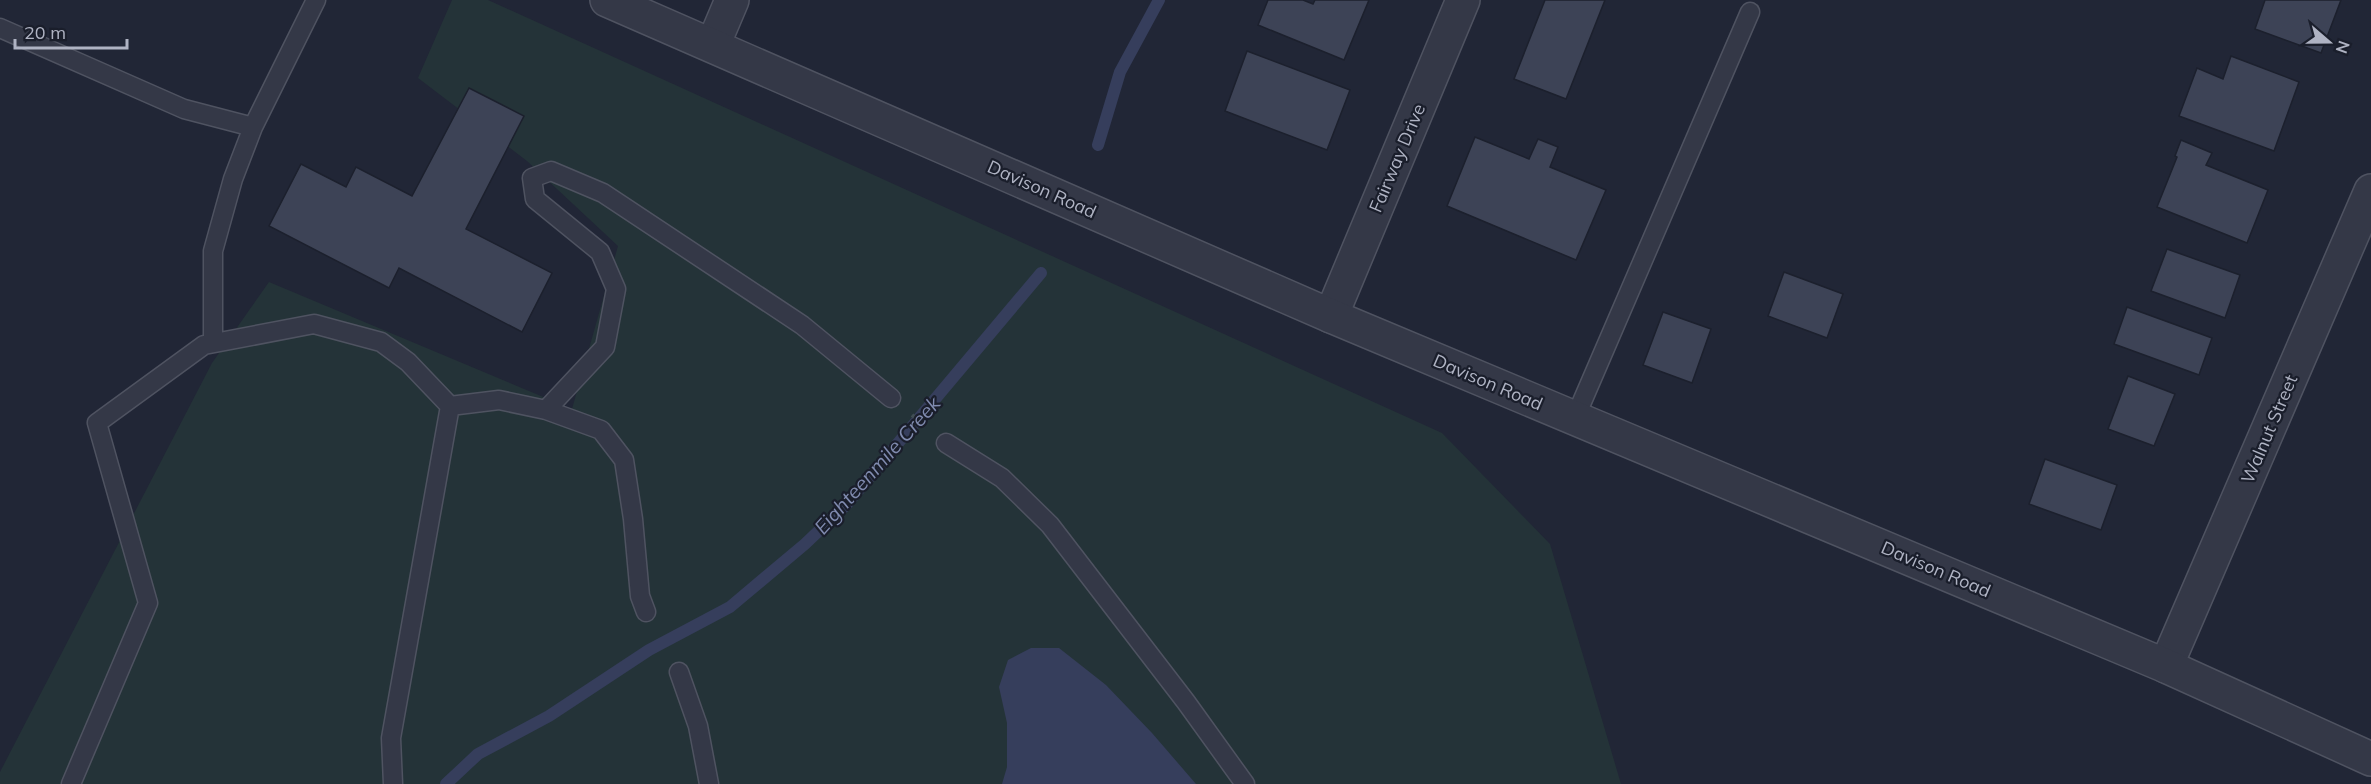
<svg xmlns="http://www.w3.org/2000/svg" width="2371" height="784" viewBox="0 0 2371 784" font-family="Mulish,sans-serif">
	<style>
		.green { fill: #243338 }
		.water { fill: #363e5c }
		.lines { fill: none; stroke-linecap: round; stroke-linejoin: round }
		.stream { stroke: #363e5c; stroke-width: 12 }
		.building { fill: #3d4356; stroke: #1c202d; stroke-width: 1.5 }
		.service-casing { stroke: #4f5361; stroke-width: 21 }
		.minor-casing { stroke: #4f5361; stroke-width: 36 }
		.tertiary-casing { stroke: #4f5361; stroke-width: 36 }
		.path { stroke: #414e54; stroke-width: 4; stroke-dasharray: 4.5 4.5; stroke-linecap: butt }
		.service { stroke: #343847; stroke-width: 18 }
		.minor { stroke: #343847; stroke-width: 33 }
		.tertiary { stroke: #343847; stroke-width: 33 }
		.labels { text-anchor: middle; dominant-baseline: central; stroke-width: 4.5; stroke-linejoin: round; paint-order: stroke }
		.street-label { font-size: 18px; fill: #afb3c3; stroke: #1a1e2b }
		.water-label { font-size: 20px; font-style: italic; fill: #808baf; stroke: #1a1e2b }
	</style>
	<rect width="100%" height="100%" fill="#212636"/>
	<path class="green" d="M452 0H488L1442 433 1550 544 1621 784H0V772L212 363 269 282 572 409 618 246 527 161 418 78Z"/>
	<path class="water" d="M1031 648H1059L1106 685 1152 733 1196 784H1002L1007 767V723L999 687 1008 660Z"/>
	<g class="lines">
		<path class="stream" d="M1098 145 1120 72 1159 0
			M446 784 478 754 549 716 649 650 730 607 805 544 846 505 1041 273"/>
	</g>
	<path class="building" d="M1268 0H1303L1313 4 1315 0H1369L1344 60 1258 25Z
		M1545 0H1605L1566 99 1514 79Z
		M2265 0H2341L2321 53 2255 29Z
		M1247 51 1350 90 1327 150 1225 111Z
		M2231 56 2299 82 2274 151 2179 116 2197 68 2223 79Z
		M469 88 524 116 466 229 552 273 522 332 399 268 389 288 269 226 301 164 346 187 356 167 412 196Z
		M1475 137 1529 159 1538 139 1558 147 1550 167 1606 190 1576 260 1447 206Z
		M2181 140 2212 153 2206 165 2268 190 2247 243 2157 207 2177 157 2175 156Z
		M2167 249 2240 275 2225 318 2151 291Z
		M1784 272 1843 294 1827 338 1768 316Z
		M2127 307 2212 338 2199 375 2114 344Z
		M1663 312 1711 329 1692 383 1643 365Z
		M2128 376 2175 394 2154 446 2108 429Z
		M2045 459 2117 485 2101 530 2029 504Z"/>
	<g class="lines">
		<defs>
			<path id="service" d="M0 28 184 109 253 127 316 0
				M213 343V251L233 179 253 127
				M546 410 605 347 616 289 600 252 535 199 532 178 551 171 603 193 802 325 891 398
				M1575 418 1750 12
				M946 443 1002 478 1050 525 1186 702 1245 784
				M679 672 698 726 709 784
				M71 784 148 603 97 423 204 345 314 324 381 342 408 362 450 406
				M393 784 391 738 450 406 499 400 546 410 601 430 624 460 633 519 640 596 646 612"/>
			<path id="minor" d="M713 45 732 0
				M1331 316 1463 0
				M2166 666 2371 191"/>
			<path id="tertiary" d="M607 0 1331 316 2166 666 2371 759"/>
		</defs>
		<use href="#service" class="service-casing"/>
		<use href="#minor" class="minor-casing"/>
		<use href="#tertiary" class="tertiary-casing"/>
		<path class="path" d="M912 415 925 426"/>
		<use href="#service" class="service"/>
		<use href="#minor" class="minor"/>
		<use href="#tertiary" class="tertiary"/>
	</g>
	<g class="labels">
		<g class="street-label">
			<text transform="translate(1397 158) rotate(-67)">Fairway Drive</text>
			<text transform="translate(1042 189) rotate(24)">Davison Road</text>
			<text transform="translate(1488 382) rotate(23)">Davison Road</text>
			<text transform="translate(2269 429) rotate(-67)">Walnut Street</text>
			<text transform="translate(1936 569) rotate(23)">Davison Road</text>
		</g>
		<g class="water-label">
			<text transform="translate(877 465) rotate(-48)">Eighteenmile Creek</text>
		</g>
	</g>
	<g transform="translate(2329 42) rotate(110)" stroke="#1a1e2b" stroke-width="4.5" paint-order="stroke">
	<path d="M0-4.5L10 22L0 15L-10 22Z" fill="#afb3c3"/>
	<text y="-9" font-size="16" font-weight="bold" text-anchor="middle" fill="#afb3c3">N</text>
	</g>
	<path d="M15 39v9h112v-9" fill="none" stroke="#afb3c3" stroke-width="3"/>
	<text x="24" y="39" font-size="18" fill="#afb3c3" stroke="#1a1e2b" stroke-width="4.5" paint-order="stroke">20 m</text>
</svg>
